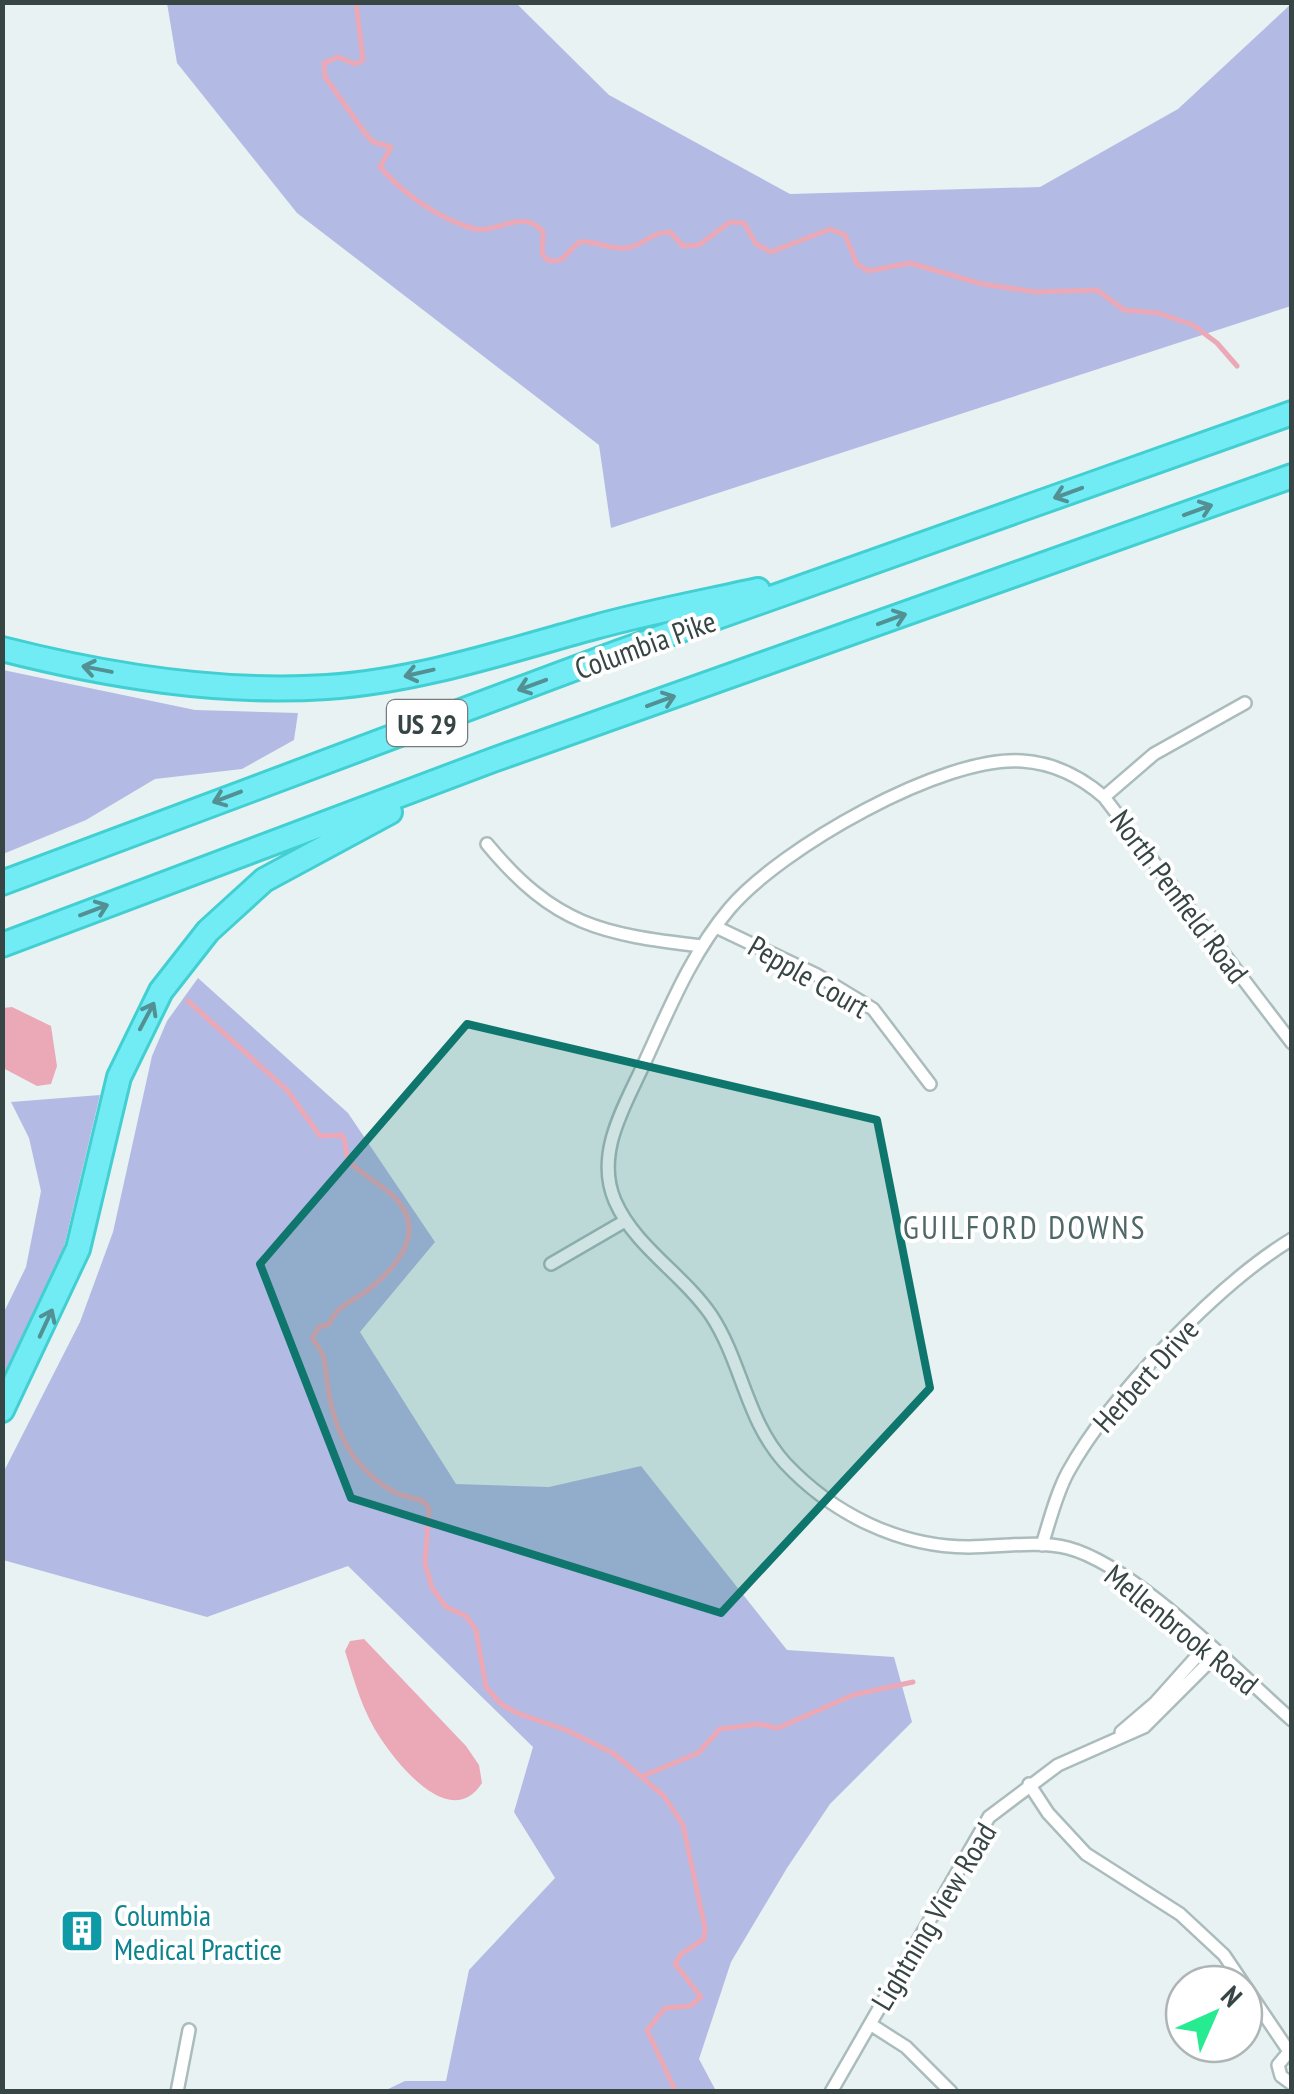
<svg xmlns="http://www.w3.org/2000/svg" width="1294" height="2094" viewBox="0 0 1294 2094" font-family="'PT Sans Narrow',sans-serif">
	<style>
		.green { fill: #b3bbe4 }
		.water { fill: #eba8b6 }
		.lines { fill: none; stroke-linecap: round; stroke-linejoin: round }
		.stream { stroke: #eba8b6; stroke-width: 5 }
		.minor-casing { stroke: #abbcbd; stroke-width: 16 }
		.motorway-casing { stroke: #42cfd2; stroke-width: 28 }
		.minor { stroke: #fff; stroke-width: 11 }
		.motorway { stroke: #72ecf4; stroke-width: 22 }
		.oneway { stroke: #529094 }
		.marked { fill: #0f766e; fill-opacity: 0.2; stroke: #0f766e; stroke-width: 8; stroke-linejoin: round }
		.labels { text-anchor: middle; dominant-baseline: central; stroke-width: 8; stroke-linejoin: round; paint-order: stroke }
		.shield { fill: #fff; stroke: #737d7d; stroke-width: 2.5 }
		.shield-label { font-size: 28px; font-weight: bold; fill: #374545 }
		.street-label { font-size: 30px; fill: #374545; stroke: #fff }
		.culture-label { font-size: 30px; fill: #0d838f; stroke: #fff; text-anchor: start }
		.neighbourhood-label { font-size: 32px; letter-spacing: 2.5px; fill: #4f6767; stroke: #fff }
	</style>
	<rect width="100%" height="100%" fill="#e8f2f3"/>
	<path class="green" d="M167 3H516L609 95 790 194 1040 187 1178 109 1291 4V306L611 528 599 445 297 213 177 63Z
		M3 670 195 710 298 713 294 740 242 769 155 779 86 820 3 854Z
		M198 978 348 1113 435 1242 360 1332 456 1484 549 1487 641 1466 787 1650 894 1657 912 1722 830 1804 787 1868 731 1962 699 2059 716 2091H384L405 2081H446L469 1970 555 1878 514 1812 533 1747 348 1566 207 1617 3 1560V1473L80 1322 113 1232 152 1056 167 1021Z
		M100 1095 64 1247 44 1299 3 1378V1314L26 1267 41 1191 29 1138 11 1102Z"/>
	<path class="water" d="M12 1007 51 1026 57 1066 51 1084 37 1086 3 1068V1008Z
		M364 1639 466 1746 479 1765 482 1783C452 1830 401 1769 381 1739 363 1713 354 1680 345 1651L350 1641Z"/>
	<g class="lines">
		<path class="stream" d="M356 2 363 60 355 64 338 57 324 63 325 77 365 133 373 142 391 147 380 167C404 194 436 217 471 228 497 236 522 206 543 232L542 254 549 261 561 260 579 242C595 240 609 250 626 248 644 246 650 232 670 232L683 246 699 245 730 222 744 223 756 244 771 252 830 229 845 235 857 264 868 271 910 263 982 284 1036 292 1097 290 1124 310 1158 313 1193 325 1217 343 1237 366
			M2 828 3 829
			M188 1001 287 1090 320 1136 342 1135C348 1144 343 1155 351 1163 364 1177 382 1184 395 1198 427 1231 398 1266 369 1289 353 1302 339 1303 329 1324L319 1327 312 1338C325 1355 325 1360 327 1381 333 1430 351 1467 394 1492 404 1497 414 1497 424 1502L429 1508 425 1563 432 1588 446 1607 466 1616 476 1630 486 1687 501 1704 517 1713 566 1730 613 1753 664 1796 683 1825 705 1928 704 1939 681 1954 675 1964 701 1997 690 2006 665 2008 647 2030 676 2092
			M645 1775 698 1753 720 1729 758 1724 778 1728 853 1695 913 1682"/>
		<defs>
			<path id="minor" d="M1104 797 1154 754 1245 703
				M487 844C555 926 601 934 702 946
				M716 927 817 975 873 1009 930 1084
				M1292 1043 1104 797C1080 776 1053 763 1022 761 943 755 780 849 730 908 690 955 668 1012 642 1068 623 1109 595 1155 615 1201 635 1247 683 1274 711 1315 742 1362 746 1420 785 1463 833 1514 899 1547 969 1547 1001 1547 1037 1540 1068 1548 1136 1566 1237 1672 1292 1720
				M551 1264 625 1221
				M1042 1545C1050 1520 1056 1494 1068 1472 1110 1396 1218 1284 1292 1239
				M1121 1732 1155 1703 1206 1646
				M1029 1784 1048 1813 1086 1854 1180 1914 1224 1955 1288 2050
				M870 2024 906 2047 951 2092
				M1292 2048 1278 2065 1281 2076 1292 2084
				M177 2092 189 2030
				M831 2092 989 1817 1058 1765 1144 1727 1216 1655"/>
			<path id="motorway" d="M2 649C108 676 218 694 327 687 418 681 507 651 595 627 649 612 704 602 758 590
				M2 883 619 652 1292 413
				M2 945 493 760 1292 476
				M2 1410 78 1249 119 1077 161 991 208 931 264 880 390 812"/>
		</defs>
		<use href="#minor" class="minor-casing"/>
		<use href="#motorway" class="motorway-casing"/>
		<use href="#minor" class="minor"/>
		<use href="#motorway" class="motorway"/>
	</g>
	<defs><path id="oneway-shaft" d="M-6 0H5M1.5-3L5.5 0L1.5 3" fill="none" stroke-width="1.6" stroke-linecap="round" stroke-linejoin="round" transform="scale(2.5)"/></defs>
	<g class="oneway">
		<use href="#oneway-shaft" transform="translate(1068 493) rotate(160)"/>
		<use href="#oneway-shaft" transform="translate(1198 510) rotate(-20)"/>
		<use href="#oneway-shaft" transform="translate(892 619) rotate(-20)"/>
		<use href="#oneway-shaft" transform="translate(97 669) rotate(-169)"/>
		<use href="#oneway-shaft" transform="translate(419 673) rotate(167)"/>
		<use href="#oneway-shaft" transform="translate(532 685) rotate(160)"/>
		<use href="#oneway-shaft" transform="translate(661 701) rotate(-20)"/>
		<use href="#oneway-shaft" transform="translate(227 797) rotate(159)"/>
		<use href="#oneway-shaft" transform="translate(94 910) rotate(-21)"/>
		<use href="#oneway-shaft" transform="translate(147 1016) rotate(-62)"/>
		<use href="#oneway-shaft" transform="translate(46 1323) rotate(-65)"/>
	</g>
	<path class="marked" d="M467 1024 877 1120 930 1388 721 1613 351 1498 260 1264Z"/>
	<defs>
		<symbol id="building-square" viewBox="-11 -11 22 22"><rect x="-9" y="-9" width="18" height="18" rx="4" fill="#0f9aa8" stroke="#fff"/><path d="M-4-6H4V6H1V3H-1V6H-4ZM-2.5-4.3h1.7v1.8h-1.7ZM.8-4.3h1.7v1.8H.8ZM-2.5-1h1.7V.8h-1.7ZM.8-1h1.7V.8H.8Z" fill="#fff"/></symbol>
	</defs>
	<g fill-rule="evenodd">
		<use href="#building-square" x="57" y="1906" width="50" height="50"/>
	</g>
	<g class="labels">
		<rect class="shield" x="387" y="700" width="80" height="46" rx="8"/>
		<g class="shield-label">
			<text x="427" y="723">US 29</text>
		</g>
		<g class="street-label">
			<text transform="translate(645 644) rotate(-20)">Columbia Pike</text>
			<text transform="translate(1180 896) rotate(53)">North Penfield Road</text>
			<text transform="translate(809 976) rotate(30)">Pepple Court</text>
			<text transform="translate(1145 1375) rotate(-48)">Herbert Drive</text>
			<text transform="translate(1182 1629) rotate(39)">Mellenbrook Road</text>
			<text transform="translate(933 1916) rotate(-59)">Lightning View Road</text>
		</g>
		<g class="culture-label">
			<text x="114" y="1914">Columbia<tspan x="114" dy="34">Medical Practice</tspan></text>
		</g>
		<g class="neighbourhood-label">
			<text x="1025" y="1227">GUILFORD DOWNS</text>
		</g>
	</g>
	<rect width="1294" height="2094" fill="none" stroke="#374545" stroke-width="10"/>
	<g transform="translate(1214 2014) rotate(45)"><circle r="48" fill="#ffffff" stroke="#afb5b5" stroke-width="2.5"/>
	<path d="M0-8L18 38L0 25L-18 38Z" fill="#27eb91"/>
	<text y="-15" font-size="28" font-weight="bold" text-anchor="middle" fill="#374545">N</text>
	</g>
</svg>
